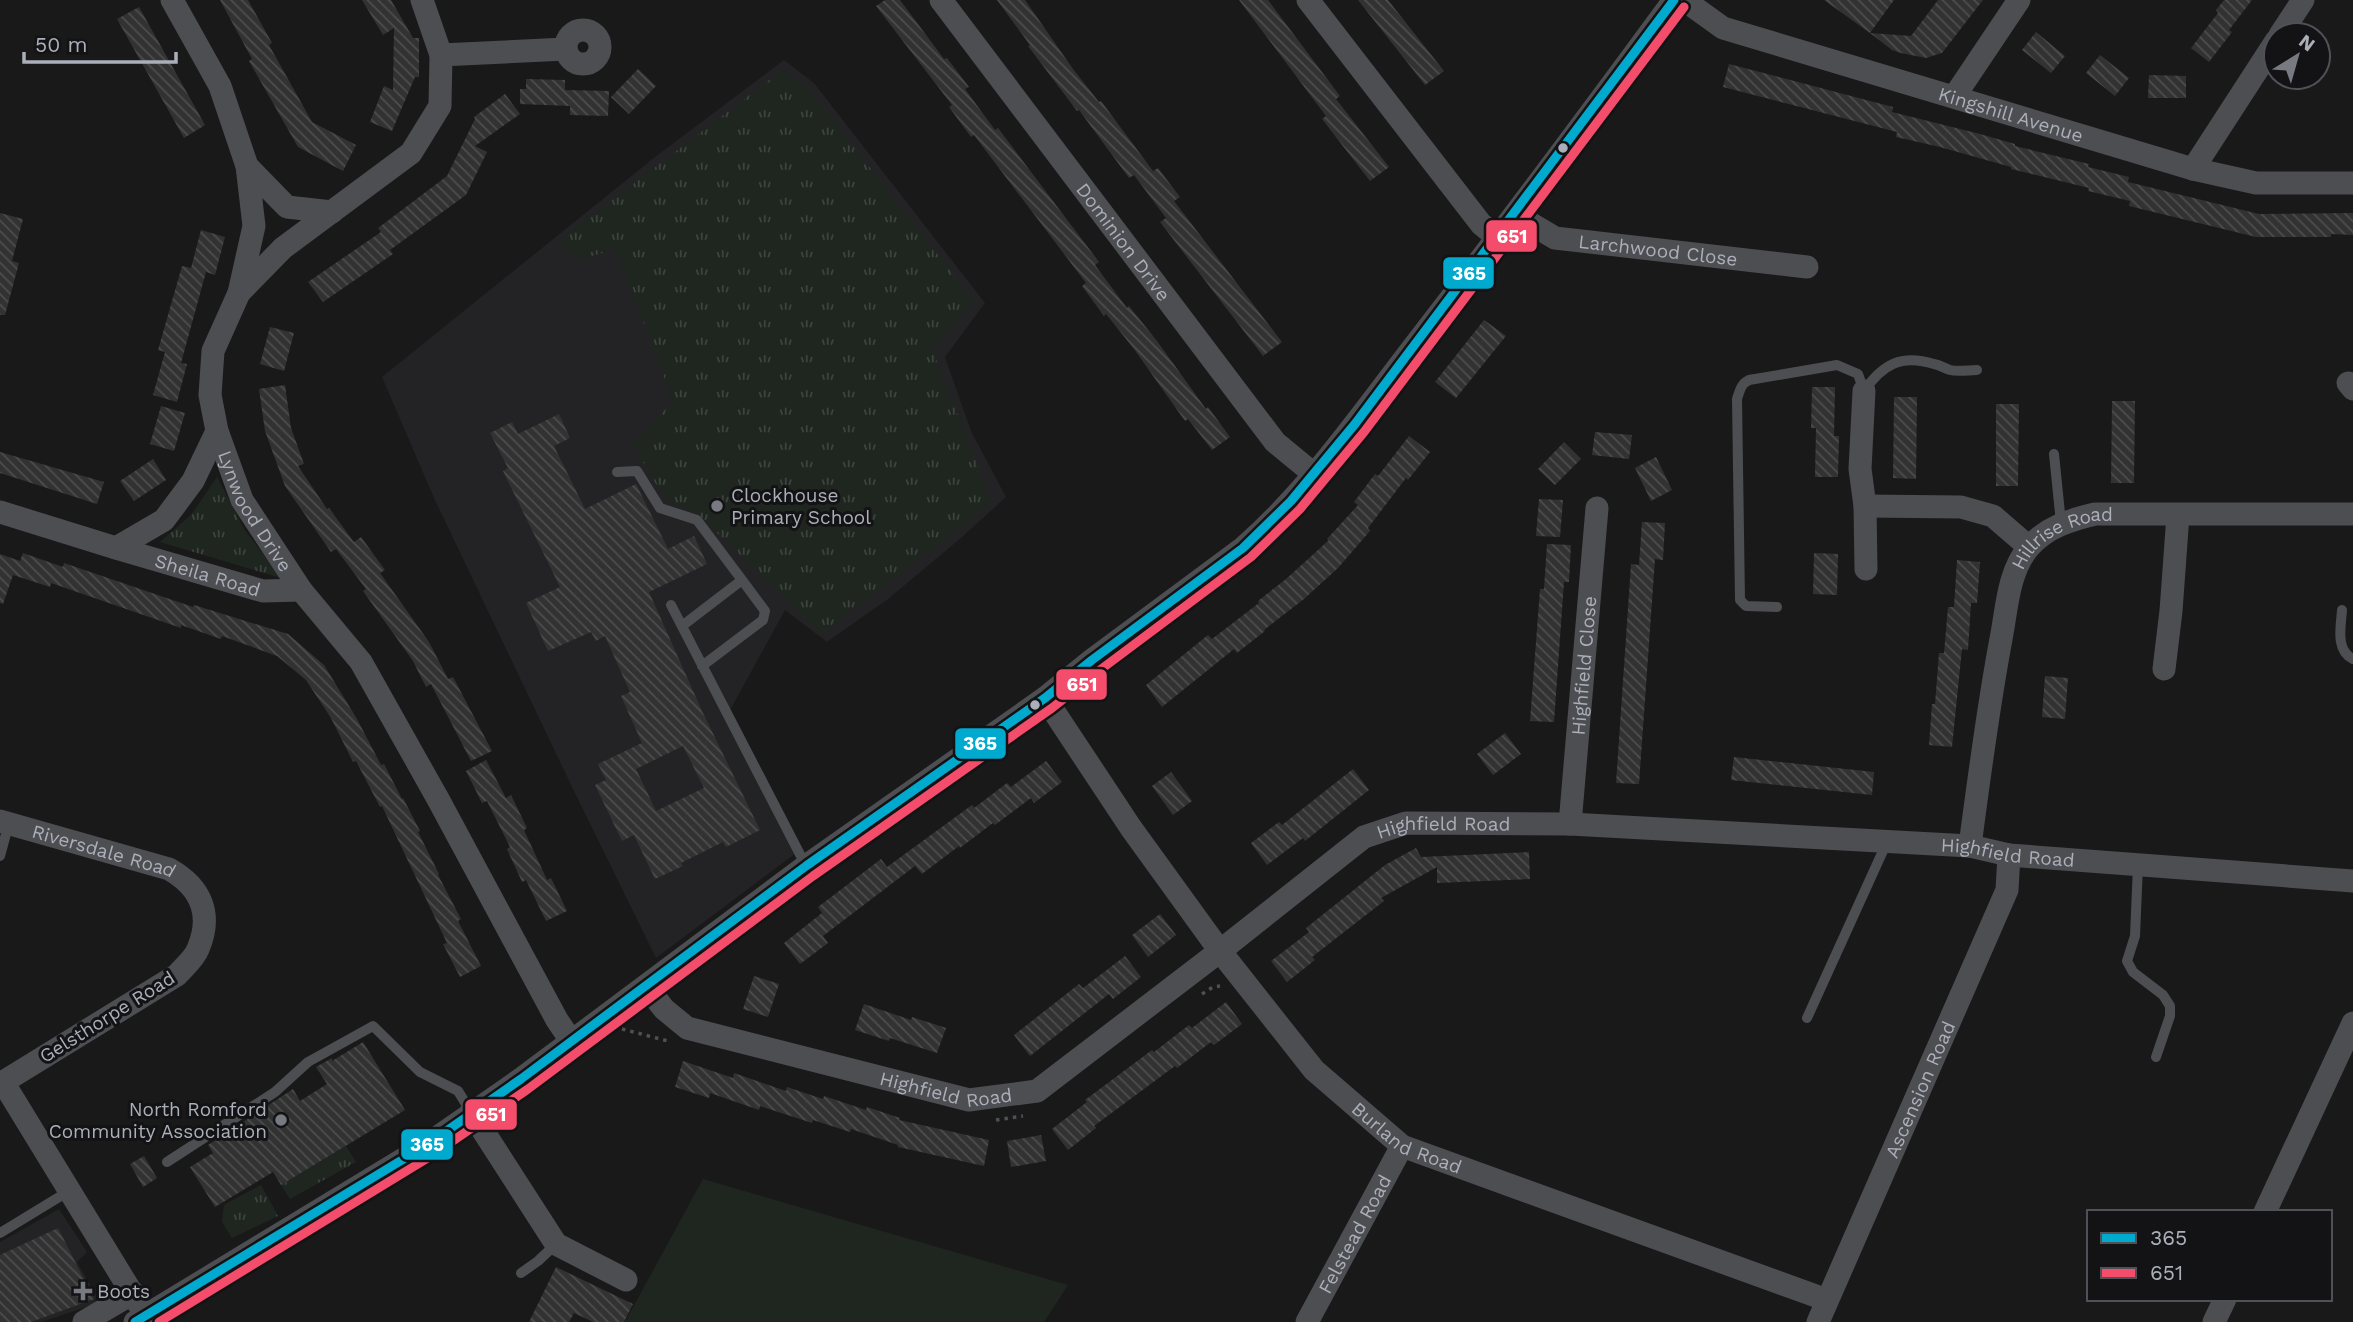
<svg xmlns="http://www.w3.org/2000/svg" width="2353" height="1322" viewBox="0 0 2353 1322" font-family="'Work Sans',sans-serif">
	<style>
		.built { fill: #232325 }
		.grass { fill: url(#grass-tufts) }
		.garden { fill: #1f2620 }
		.building { fill: url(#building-back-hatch); fill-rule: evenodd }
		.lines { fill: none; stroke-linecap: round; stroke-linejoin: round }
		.path { stroke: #4f5053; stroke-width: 3.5; stroke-dasharray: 3.5 5; stroke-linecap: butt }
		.lane { stroke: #4d4e52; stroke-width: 10 }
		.street { stroke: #4d4e52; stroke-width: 23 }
		.bus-1-casing { stroke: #131315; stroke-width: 14 }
		.bus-2-casing { stroke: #131315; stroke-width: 14 }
		.bus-1 { stroke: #00a9ce; stroke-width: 9 }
		.bus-2 { stroke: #f44d6c; stroke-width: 9 }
		.bus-dot { fill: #abafb9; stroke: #131315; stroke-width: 2.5 }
		.poi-dot { fill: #787a81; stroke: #131315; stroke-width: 2.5 }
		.labels { text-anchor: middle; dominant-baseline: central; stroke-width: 6; stroke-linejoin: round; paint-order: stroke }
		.street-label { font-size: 19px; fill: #abafb9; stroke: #131315 }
		.poi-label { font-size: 19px; fill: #abafb9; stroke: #131315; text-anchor: start }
		.line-badge { stroke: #131315; stroke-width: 2.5 }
		.badge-label { font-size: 19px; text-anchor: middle; font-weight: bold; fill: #fff }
	</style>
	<defs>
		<pattern id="grass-tufts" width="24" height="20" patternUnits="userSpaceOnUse" patternTransform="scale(1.75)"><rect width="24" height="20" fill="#1f2620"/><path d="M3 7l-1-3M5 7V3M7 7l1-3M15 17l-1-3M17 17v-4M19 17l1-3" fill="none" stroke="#3d433e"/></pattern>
		<pattern id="building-back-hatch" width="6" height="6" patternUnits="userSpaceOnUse" patternTransform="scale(1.75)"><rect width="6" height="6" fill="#323233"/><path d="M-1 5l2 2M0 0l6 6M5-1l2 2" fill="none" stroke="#4d4d4e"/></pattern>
	</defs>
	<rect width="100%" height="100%" fill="#191919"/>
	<path class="built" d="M784 60 814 83 985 303 945 357 971 431 1006 497 961 538 888 599 827 642 785 610 728 714 800 850 656 958 572 787 434 498 382 377 655 157Z
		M59 1209 87 1252 77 1262 96 1295 95 1304 42 1322H0V1242Z"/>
	<path class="grass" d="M781 71 807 87 974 301 932 349 992 503 821 634 697 513 666 501 633 445 673 401 616 249 581 259 556 243Z
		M217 477 244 529 281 578 160 542 191 515Z
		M346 1146 356 1162 290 1199 281 1185Z
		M261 1185 278 1216 232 1238 222 1222 224 1205Z"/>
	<path class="garden" d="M703 1179 1068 1285 1044 1322H625Z"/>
	<path class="building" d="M220 0H248L272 43 269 45 312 122 356 145 343 171 298 147 249 61 252 59Z
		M362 0H391L413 38H419V77H415L392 131 370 122 384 86 393 90 394 28 383 35Z
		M885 0H900L944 59 947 58 969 87 965 89 995 130 998 128 1099 262 1095 265 1127 308 1129 306 1157 341 1206 409 1208 407 1230 437 1212 450 1188 419 1185 421 1134 349 1106 314 1104 316 1082 286 1086 283 974 135 971 137 949 107 952 105 876 6Z
		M997 0H1025L1073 69 1099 102 1101 101 1153 171 1158 168 1180 197 1174 201 1282 342 1263 356 1160 222 1166 218 1134 175 1129 178 1079 110 1077 111 1028 46 1030 45Z
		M1239 0H1268L1340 96 1336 99 1389 167 1370 181 1322 119 1326 116Z
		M1358 0H1388L1444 71 1425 85Z
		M1824 0H1894L1870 33Z
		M1938 0H1983L1942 53 1926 58 1901 53 1892 50 1870 33 1911 36Z
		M2224 0H2252L2229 30 2232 32 2209 62 2191 48 2218 13 2216 10Z
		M139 7 205 125 184 138 117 19Z
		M2036 32 2065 56 2051 73 2022 50Z
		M2100 55 2129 78 2115 96 2086 73Z
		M1729 64 1893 107 1892 112 1980 134 2015 144V146L2089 164 2088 167 2129 177 2128 182 2210 202 2259 214 2353 213V235L2331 234V237H2256L2129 206 2130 201 2088 191 2089 188 2011 169V167L1940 147 1896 137 1897 132 1723 87Z
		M638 69 656 86 629 114 611 97Z
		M2149 75 2186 76V98H2148Z
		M526 79 565 80V90L609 91 608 116 570 115V106L520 104V89H526Z
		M505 94 520 114 475 146 487 152 466 195 390 250 393 254 323 302 308 282 381 232 378 228 447 176 475 119 474 117Z
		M0 213 23 219 12 261 19 263 5 315H0Z
		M201 230 225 237 215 275 206 272 181 363 187 364 177 402 153 395 165 352 158 350 182 266 191 268Z
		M1484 320 1506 336 1456 398 1435 382Z
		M270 327 294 333 284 371 260 364Z
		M285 385 291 428 304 464 298 466 327 509 329 508 354 542 361 537 385 570 380 573 429 642 448 679 453 677 492 751 471 761 431 684 426 687 413 661 363 591 366 589 336 549 331 552 285 486 265 431 259 389Z
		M1812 387H1835L1834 436H1839L1838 477H1815L1816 428H1811Z
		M1894 397H1917L1916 479 1893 478Z
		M2112 401H2135L2134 483H2111Z
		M1996 404H2019L2018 486H1996Z
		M161 406 185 413 174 451 150 444Z
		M559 414 570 438 554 446 585 509 636 484 668 549 694 536 707 564 649 592 702 711 760 830 726 847 723 842 681 863 683 866 655 879 634 835 622 841 595 785 606 780 598 764 642 743 621 696 630 692 605 636 596 641 591 632 548 651 526 603 560 587 503 471 508 468 490 433 512 422 518 434ZM683 746 704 788 656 811 636 769Z
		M1595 432 1632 435 1629 459 1592 455Z
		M1409 436 1430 452 1408 480 1406 478 1368 528 1370 531 1338 568 1304 599 1264 630 1265 631 1237 653 1234 649 1162 707 1146 685 1208 635 1212 639 1259 603 1258 601 1286 579 1329 540 1327 539 1358 505 1354 502 1375 474 1378 476Z
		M1564 442 1581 459 1555 485 1538 469Z
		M0 452 104 482 97 504 0 473Z
		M1656 457 1672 490 1651 501 1635 468Z
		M153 459 166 480 134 501 120 481Z
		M1539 499 1563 500 1560 537 1536 536Z
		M1642 522 1665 523 1663 560 1655 559 1639 784 1616 783 1631 564 1639 565Z
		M1547 544 1571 545 1569 582H1564L1554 722 1530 721 1540 589H1544Z
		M23 553 63 567 64 563 193 607 194 605 288 634 324 665 357 719 381 765 384 764 402 799 403 798 420 831 418 832 439 874 438 875 461 919 458 921 481 966 460 977 443 944 447 943 382 806 380 807 356 761 353 762 331 718 306 680 277 656 222 636 221 639 181 625V628L51 583 50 587 13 575 3 604 0 603V554L20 561Z
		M1814 553 1838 554 1837 595 1813 594Z
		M1957 560 1980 562 1977 603H1971L1968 650 1962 649 1952 747 1929 745 1932 704H1935L1939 653H1944L1948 607H1954Z
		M2045 676 2068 678 2065 719 2042 717Z
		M1505 733 1521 754 1493 775 1477 754Z
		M1734 757 1874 772 1872 795 1731 780Z
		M486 760 506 798 511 795 527 828 524 830 547 880 551 878 567 911 546 921 526 880 522 882 507 849 510 847 487 801 482 803 466 771Z
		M1046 761 1062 782 1034 803 1031 798 995 825 993 823 960 848 959 846 922 874 915 866 823 936 828 943 800 964 784 943 822 913 818 907 881 859 887 867 972 805 974 808 1007 783 1011 787Z
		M1353 769 1369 790 1305 841 1303 838 1267 865 1251 843 1279 822 1282 825Z
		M1171 772 1192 801 1173 815 1152 786Z
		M1416 848 1421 857 1529 852 1530 879 1437 883V867L1381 898 1384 901 1312 957 1315 960 1287 982 1271 961 1309 932 1306 928 1385 865Z
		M1160 914 1176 935 1148 957 1132 935Z
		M1125 956 1141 977 1113 999 1109 994 1030 1056 1014 1035 1079 984 1083 988Z
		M754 976 779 984 768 1017 743 1009Z
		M1226 1002 1242 1024 1214 1045 1211 1042 1177 1068 1175 1066 1094 1126 1096 1128 1068 1150 1052 1129 1087 1102 1085 1100 1152 1050 1154 1052 1189 1025 1192 1028Z
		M864 1004 911 1020 912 1017 946 1028 937 1053 890 1038 889 1041 855 1030Z
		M363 1042 405 1110 281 1185 273 1172 215 1207 190 1167 213 1153 208 1145 293 1089 300 1101 327 1084 316 1067 332 1058V1061Z
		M683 1061 733 1078 734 1073 786 1091 787 1087 823 1099 824 1096 866 1110 867 1107 900 1118 899 1120 989 1140 984 1166 898 1147V1145L851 1129 850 1132 813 1120 812 1123 760 1106 759 1110 710 1093 709 1098 675 1087Z
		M1041 1135 1046 1161 1011 1167 1007 1141Z
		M144 1156 157 1178 143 1187 130 1164Z
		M58 1228 94 1299 31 1322H0V1255Z
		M556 1267 633 1304 624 1322H593L574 1313 569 1322H529Z"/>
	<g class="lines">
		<path class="path" d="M1202 994 1213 987 1220 986
			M622 1029 668 1041
			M996 1120 1023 1116"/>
		<path class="lane" d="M1864 391C1883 364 1901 354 1934 364 1940 365 1944 368 1950 370 1958 372 1969 370 1977 370
			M2054 454 2061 523
			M617 472 637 471 660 508 697 520 742 580
			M671 605 806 866
			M1777 607 1746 606 1740 600 1737 399C1740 390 1741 384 1749 380L1837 365 1858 374 1864 391
			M2342 610C2341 626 2335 650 2353 659
			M682 626 742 580 765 611 763 620 702 666
			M0 856 9 823
			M2138 865 2135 936 2127 961 2133 972 2163 995 2170 1006V1016L2156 1057
			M1807 1018 1887 842
			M167 1162 275 1092 308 1062 373 1026 420 1072 458 1091 471 1112
			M0 1233 69 1191
			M521 1273 538 1261 556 1244"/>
		<g class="street">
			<path d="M172 0 220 86 247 166 287 207 332 212"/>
			<path id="s1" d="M422 0 441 55 440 106 411 153 283 248 239 293 213 351 210 395 217 431 242 500 301 590 361 662 438 799 557 1020 572 1042"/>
			<path id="s2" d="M941 0 1275 442 1315 475"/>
			<path d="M1308 0 1481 224 1498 238"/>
			<path id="s3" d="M1680 0 1691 5 1723 28 2193 169 2256 183H2353"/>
			<circle cx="583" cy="47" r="17"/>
			<path d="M2280 35 2303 0"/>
			<path d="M441 55 566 49"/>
			<path d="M1954 97 2019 0"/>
			<path d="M2193 169 2276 41"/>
			<path id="s4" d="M1516 215 1555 238 1807 267"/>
			<path d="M239 293 254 226 247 166"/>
			<path d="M2348 383 2353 389"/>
			<path d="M1864 391 1860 469 1865 506 1866 569"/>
			<path d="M1865 506 1961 507 1993 516 2029 547"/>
			<path id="s5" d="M0 512 116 548 263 591 301 590"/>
			<path d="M116 548 164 520 193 481 217 431"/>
			<path d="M2164 669 2171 611 2178 515"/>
			<path id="s6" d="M1045 698 1131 828 1220 951 1314 1070 1402 1146 1827 1300"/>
			<path id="s7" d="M0 821 169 869C201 887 213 914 198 949 194 959 184 967 177 975L0 1084"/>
			<path id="s8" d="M1570 824 1597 508"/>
			<path id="s9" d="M1970 846C1979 777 1988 708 2001 639 2007 608 2008 572 2029 547 2047 527 2070 520 2095 514H2353"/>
			<path id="s10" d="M646 986 664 1009 687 1028 969 1100 1037 1091 1220 951 1364 837 1406 823 1570 824 1970 846 2009 855 2353 881"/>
			<path d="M3 1082 146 1316"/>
			<path d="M471 1112 556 1244 626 1280"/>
			<path d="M2265 1212 2353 1023"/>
			<path d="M84 1322 133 1293"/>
			<path d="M135 1322 425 1146 521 1079 806 866 1045 698 1092 660 1243 548C1310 489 1361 415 1415 345 1503 231 1589 116 1674 0"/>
			<path id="s11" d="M1307 1322 1402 1146"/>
			<path id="s12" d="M1818 1322 2007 890 2009 855"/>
			<path d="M2214 1322 2225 1299"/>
		</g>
		<defs>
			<path id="bus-1" d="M135 1322 425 1146 521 1079 806 866 1045 698 1092 660 1243 548 1291 501 1355 424 1674 0"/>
			<path id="bus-2" d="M159 1322 431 1156 528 1089 813 876 1052 708 1100 670 1251 557 1300 509 1364 432 1684 7"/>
		</defs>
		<use href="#bus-1" class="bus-1-casing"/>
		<use href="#bus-2" class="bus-2-casing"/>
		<use href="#bus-1" class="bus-1"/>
		<use href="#bus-2" class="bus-2"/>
	</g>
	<g class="bus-dot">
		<circle cx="1563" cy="148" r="6"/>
		<circle cx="1035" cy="705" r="6"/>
	</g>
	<g class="poi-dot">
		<circle cx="717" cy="506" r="7"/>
		<circle cx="281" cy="1120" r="7"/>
		<path d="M79.5 1280.5h7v7h7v7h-7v7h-7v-7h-7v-7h7z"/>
	</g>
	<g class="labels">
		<g class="street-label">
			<text stroke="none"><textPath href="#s3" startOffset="352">Kingshill Avenue</textPath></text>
			<text stroke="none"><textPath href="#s2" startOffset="303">Dominion Drive</textPath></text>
			<text stroke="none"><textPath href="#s4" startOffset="149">Larchwood Close</textPath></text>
			<text stroke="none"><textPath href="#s1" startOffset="620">Lynwood Drive</textPath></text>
			<text stroke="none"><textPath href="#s9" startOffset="341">Hillrise Road</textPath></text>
			<text stroke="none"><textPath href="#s5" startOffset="217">Sheila Road</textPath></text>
			<text stroke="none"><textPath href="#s8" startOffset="159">Highfield Close</textPath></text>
			<text stroke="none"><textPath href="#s10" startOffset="914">Highfield Road</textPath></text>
			<text stroke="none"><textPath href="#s7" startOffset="108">Riversdale Road</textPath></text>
			<text stroke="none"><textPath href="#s10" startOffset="1480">Highfield Road</textPath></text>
			<text transform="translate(107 1017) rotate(-32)">Gelsthorpe Road</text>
			<text stroke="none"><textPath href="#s10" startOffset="326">Highfield Road</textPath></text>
			<text stroke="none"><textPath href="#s12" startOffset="254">Ascension Road</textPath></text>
			<text stroke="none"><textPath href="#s6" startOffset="576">Burland Road</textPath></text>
			<text stroke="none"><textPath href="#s11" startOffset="100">Felstead Road</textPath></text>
		</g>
		<g class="poi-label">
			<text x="731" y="495">Clockhouse<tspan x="731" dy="22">Primary School</tspan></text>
			<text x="267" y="1109" text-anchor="end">North Romford<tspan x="267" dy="22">Community Association</tspan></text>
			<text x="97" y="1291">Boots</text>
		</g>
	</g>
	<g class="line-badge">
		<rect x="1485" y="219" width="53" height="34" rx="7" fill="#f44d6c"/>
		<rect x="1442" y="256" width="53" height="34" rx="7" fill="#00a9ce"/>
		<rect x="1055" y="668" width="53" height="33" rx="7" fill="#f44d6c"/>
		<rect x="954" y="727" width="53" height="33" rx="7" fill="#00a9ce"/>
		<rect x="464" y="1098" width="54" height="33" rx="7" fill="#f44d6c"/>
		<rect x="400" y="1128" width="54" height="33" rx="7" fill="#00a9ce"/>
	</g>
	<g class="badge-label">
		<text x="1512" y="243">651</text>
		<text x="1469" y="280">365</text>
		<text x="1082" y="691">651</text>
		<text x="980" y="750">365</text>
		<text x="491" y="1121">651</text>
		<text x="427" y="1151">365</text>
	</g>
	<rect x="2087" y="1210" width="245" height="91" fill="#131315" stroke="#505157" stroke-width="2"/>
	<rect x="2101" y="1233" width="35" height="10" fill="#00a9ce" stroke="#505157" stroke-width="2"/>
	<text x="2150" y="1245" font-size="21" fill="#abafb9">365</text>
	<rect x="2101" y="1268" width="35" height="10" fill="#f44d6c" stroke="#505157" stroke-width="2"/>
	<text x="2150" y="1280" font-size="21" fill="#abafb9">651</text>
	<g transform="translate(2297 56) rotate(37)"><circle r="33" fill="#131315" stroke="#505157" stroke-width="2"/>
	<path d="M0-5L12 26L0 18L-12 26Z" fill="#787a81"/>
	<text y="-10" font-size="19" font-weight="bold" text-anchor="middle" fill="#abafb9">N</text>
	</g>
	<path d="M24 52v10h152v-10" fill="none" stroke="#abafb9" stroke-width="3.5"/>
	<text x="35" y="52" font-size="21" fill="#abafb9" stroke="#131315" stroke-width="5" paint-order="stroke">50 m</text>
</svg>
